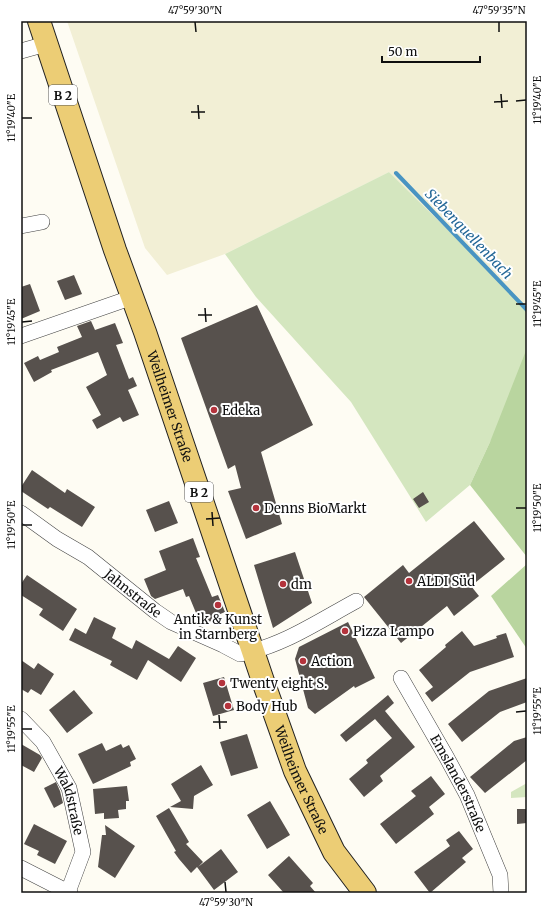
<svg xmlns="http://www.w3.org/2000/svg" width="548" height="914" viewBox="0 0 548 914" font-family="Merriweather,serif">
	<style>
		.farmland { fill: #f2efd5 }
		.green { fill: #d4e6bf }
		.forest { fill: #b9d59f }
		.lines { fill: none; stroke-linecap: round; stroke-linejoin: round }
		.stream { stroke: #4994c2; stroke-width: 4 }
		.building { fill: #57514d }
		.minor-casing { stroke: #424242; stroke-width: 16 }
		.primary-casing { stroke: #202020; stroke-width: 24 }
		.minor { stroke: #fff; stroke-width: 15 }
		.primary { stroke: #eccd75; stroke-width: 22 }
		.ticks { fill: none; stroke: #0f0f0f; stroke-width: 1.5 }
		.poi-dot { fill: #b4333c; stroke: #fff; stroke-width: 1.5 }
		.labels { text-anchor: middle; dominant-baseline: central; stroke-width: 4; stroke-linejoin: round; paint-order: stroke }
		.shield { fill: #fff; stroke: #575757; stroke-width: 1 }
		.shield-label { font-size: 12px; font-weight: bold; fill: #0f0f0f }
		.street-label { font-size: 13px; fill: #0f0f0f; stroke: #fff }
		.poi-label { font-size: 13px; fill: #0f0f0f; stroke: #fff; text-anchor: start }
		.water-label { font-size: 14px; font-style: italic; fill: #236797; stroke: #fff }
		.neatline { fill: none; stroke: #0f0f0f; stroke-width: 1.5 }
		.ticks-label { font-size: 10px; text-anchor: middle; fill: #0f0f0f }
	</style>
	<rect width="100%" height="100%" fill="#fefcf3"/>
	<path class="farmland" d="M67 21H527V308L389 172 225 254 167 275 145 248Z"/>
	<path class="green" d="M389 172 527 308V382L490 442 470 485 426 522 351 402 256 297 225 254Z
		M527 783V797L511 798V792Z"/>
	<path class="forest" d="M527 348V557L470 485 490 442Z
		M527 564V649L491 596Z"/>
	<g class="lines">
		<path class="stream" d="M396 173 527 310"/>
	</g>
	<path class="building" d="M74 275 82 294 65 300 57 281Z
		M30 284 40 311 21 319V287Z
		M257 305 313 425 261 452 282 524 246 539 228 491 241 488 235 465 228 469 181 338Z
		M91 321 95 330 115 323 123 343 116 345 129 379 133 377 137 386 128 390 139 415 123 422 120 417 97 429 92 420 101 415 86 387 107 375 98 352 51 370 52 372 34 382 24 363 38 356 40 360 59 352 57 347 82 337 77 326Z
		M32 470 65 493 67 489 95 507 82 527 50 507 48 509 21 491V487Z
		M423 492 429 502 419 508 413 499Z
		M169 501 178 523 155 532 146 510Z
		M474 521 505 559 471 586 479 596 454 616 447 606 401 643 364 597 403 565 409 573Z
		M193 538 200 557 196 558 212 597 218 595 225 612 213 617 214 620 201 625 189 596 186 597 183 589 155 599 151 596 144 579 166 570 159 551Z
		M295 552 312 603 273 628 254 565Z
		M27 575 77 609 63 631 39 615 43 609 21 595V584Z
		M94 617 116 628 112 638 132 649 136 640 169 659 178 646 196 658 181 682 148 660 137 680 110 665 112 661 69 640 75 628 86 634Z
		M348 622 375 678 355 688 354 686 315 714 308 708 295 659 299 647Z
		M462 631 474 646 497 638 496 636 506 633 514 657 470 672 432 702 425 693 433 687 419 670 446 647 445 645Z
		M21 660 34 669 38 663 54 674 41 695 31 689 28 693 21 689Z
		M224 677 234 710 213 716 203 683Z
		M527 678V702L500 712 462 742 448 724 489 691Z
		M74 690 93 713 67 733 49 710Z
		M388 695 394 703 385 711 415 747 380 776 383 781 364 797 349 779 368 763 366 760 392 738 375 719 346 742 340 735Z
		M247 734 258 768 231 776 220 742Z
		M527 737V760L485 793 470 777 514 741Z
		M102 743 106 751 121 744 123 748 129 745 136 759 130 762 131 766 93 784 78 754Z
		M21 744 40 755 42 758 34 772 21 765Z
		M201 765 213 785 194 796 193 809 170 807 181 801 171 784Z
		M431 776 445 794 429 807 434 814 396 844 380 824 416 796 411 791Z
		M56 782 60 791 63 803 54 808 44 788Z
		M127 786 129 801H126V809L118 810 119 818 104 819V813L95 814 93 789Z
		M270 801 290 835 267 849 247 815Z
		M169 808 189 842 186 844 203 862 198 867 221 849 238 872 214 890 197 867 191 873 179 859 174 852 176 851 156 816Z
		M517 809H527V823L517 824Z
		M34 824 67 841 55 864 37 855 39 851 24 844Z
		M105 825 135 846 115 878 98 867 102 835H106Z
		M459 831 473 849 462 858 466 862 430 893 414 872 450 846 446 840Z
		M289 856 313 883 310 886 316 893H284L268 875Z"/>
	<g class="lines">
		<defs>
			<g id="minor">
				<path d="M21 51 46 44"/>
				<path d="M21 226 42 222"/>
				<path d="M21 336 133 297"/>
				<path id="s1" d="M21 513 57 539 88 557 155 611 171 622 223 645 240 654C281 647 319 621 356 601"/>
				<path id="s2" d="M401 678 447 758 467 795 500 875 501 893"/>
				<path id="s3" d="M21 719 43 742 69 788 83 852 68 892"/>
				<path d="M21 868 70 893"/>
			</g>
			<g id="primary">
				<path id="s4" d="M39 21 115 250 145 332 263 681 295 771 334 852 365 893"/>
			</g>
		</defs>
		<use href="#minor" class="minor-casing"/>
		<use href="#primary" class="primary-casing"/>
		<use href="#minor" class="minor"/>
		<use href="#primary" class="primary"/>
	</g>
	<path class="ticks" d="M195 22 196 32M499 22V32M501 94 502 108M516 101 526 100M494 102 508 101M198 105 199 119M191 112H205M22 118H32M516 304H526M205 308 206 322M198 315H212M22 322 32 321M516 508H526M212 512 213 526M206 519 220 518M22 525H32M516 712 526 711M219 715 220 729M213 722H227M22 729H32M225 882 226 892"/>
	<g class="poi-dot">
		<circle cx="214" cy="410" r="4"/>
		<circle cx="256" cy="508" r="4"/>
		<circle cx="409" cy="581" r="4"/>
		<circle cx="283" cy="584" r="4"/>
		<circle cx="218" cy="605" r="4"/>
		<circle cx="345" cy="631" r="4"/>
		<circle cx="303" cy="661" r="4"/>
		<circle cx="222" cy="683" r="4"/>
		<circle cx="228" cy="706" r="4"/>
	</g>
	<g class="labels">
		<g class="shield">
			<rect x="49" y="85" width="28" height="20" rx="3"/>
			<rect x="185" y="482" width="28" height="20" rx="3"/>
		</g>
		<g class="shield-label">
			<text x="63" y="95">B 2</text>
			<text x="199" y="492">B 2</text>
		</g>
		<g class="street-label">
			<text stroke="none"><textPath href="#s4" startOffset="407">Weilheimer Straße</textPath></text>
			<text stroke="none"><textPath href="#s1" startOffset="138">Jahnstraße</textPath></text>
			<text stroke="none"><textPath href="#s4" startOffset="803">Weilheimer Straße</textPath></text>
			<text stroke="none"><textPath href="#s2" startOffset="120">Emslanderstraße</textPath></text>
			<text stroke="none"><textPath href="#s3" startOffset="97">Waldstraße</textPath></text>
		</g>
		<g class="poi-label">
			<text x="222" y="410">Edeka</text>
			<text x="264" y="508">Denns BioMarkt</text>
			<text x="417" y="581">ALDI Süd</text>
			<text x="291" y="584">dm</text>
			<text x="218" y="619" text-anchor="middle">Antik &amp; Kunst<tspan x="218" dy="15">in Starnberg</tspan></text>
			<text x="353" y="631">Pizza Lampo</text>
			<text x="311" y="661">Action</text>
			<text x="230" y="683">Twenty eight S.</text>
			<text x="236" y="706">Body Hub</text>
		</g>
		<g class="water-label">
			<text transform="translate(469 234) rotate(46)">Siebenquellenbach</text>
		</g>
	</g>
	<rect width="548" height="914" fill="none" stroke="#ffffff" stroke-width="44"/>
	<path d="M382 56v6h98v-6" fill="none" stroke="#0f0f0f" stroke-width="2"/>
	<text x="388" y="56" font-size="12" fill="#0f0f0f" stroke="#ffffff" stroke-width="3" paint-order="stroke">50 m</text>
	<rect x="22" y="22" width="504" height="870" class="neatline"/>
	<g class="ticks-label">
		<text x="195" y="14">47°59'30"N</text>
		<text x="499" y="14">47°59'35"N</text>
		<text transform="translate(537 100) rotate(-90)" y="4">11°19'40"E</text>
		<text transform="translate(11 118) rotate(-90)" y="4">11°19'40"E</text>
		<text transform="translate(537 304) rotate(-90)" y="4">11°19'45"E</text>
		<text transform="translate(11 322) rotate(-90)" y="4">11°19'45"E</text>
		<text transform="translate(537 508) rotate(-90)" y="4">11°19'50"E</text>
		<text transform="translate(11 525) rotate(-90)" y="4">11°19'50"E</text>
		<text transform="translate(537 711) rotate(-90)" y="4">11°19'55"E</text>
		<text transform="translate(11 729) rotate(-90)" y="4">11°19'55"E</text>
		<text x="226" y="906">47°59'30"N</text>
	</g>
</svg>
